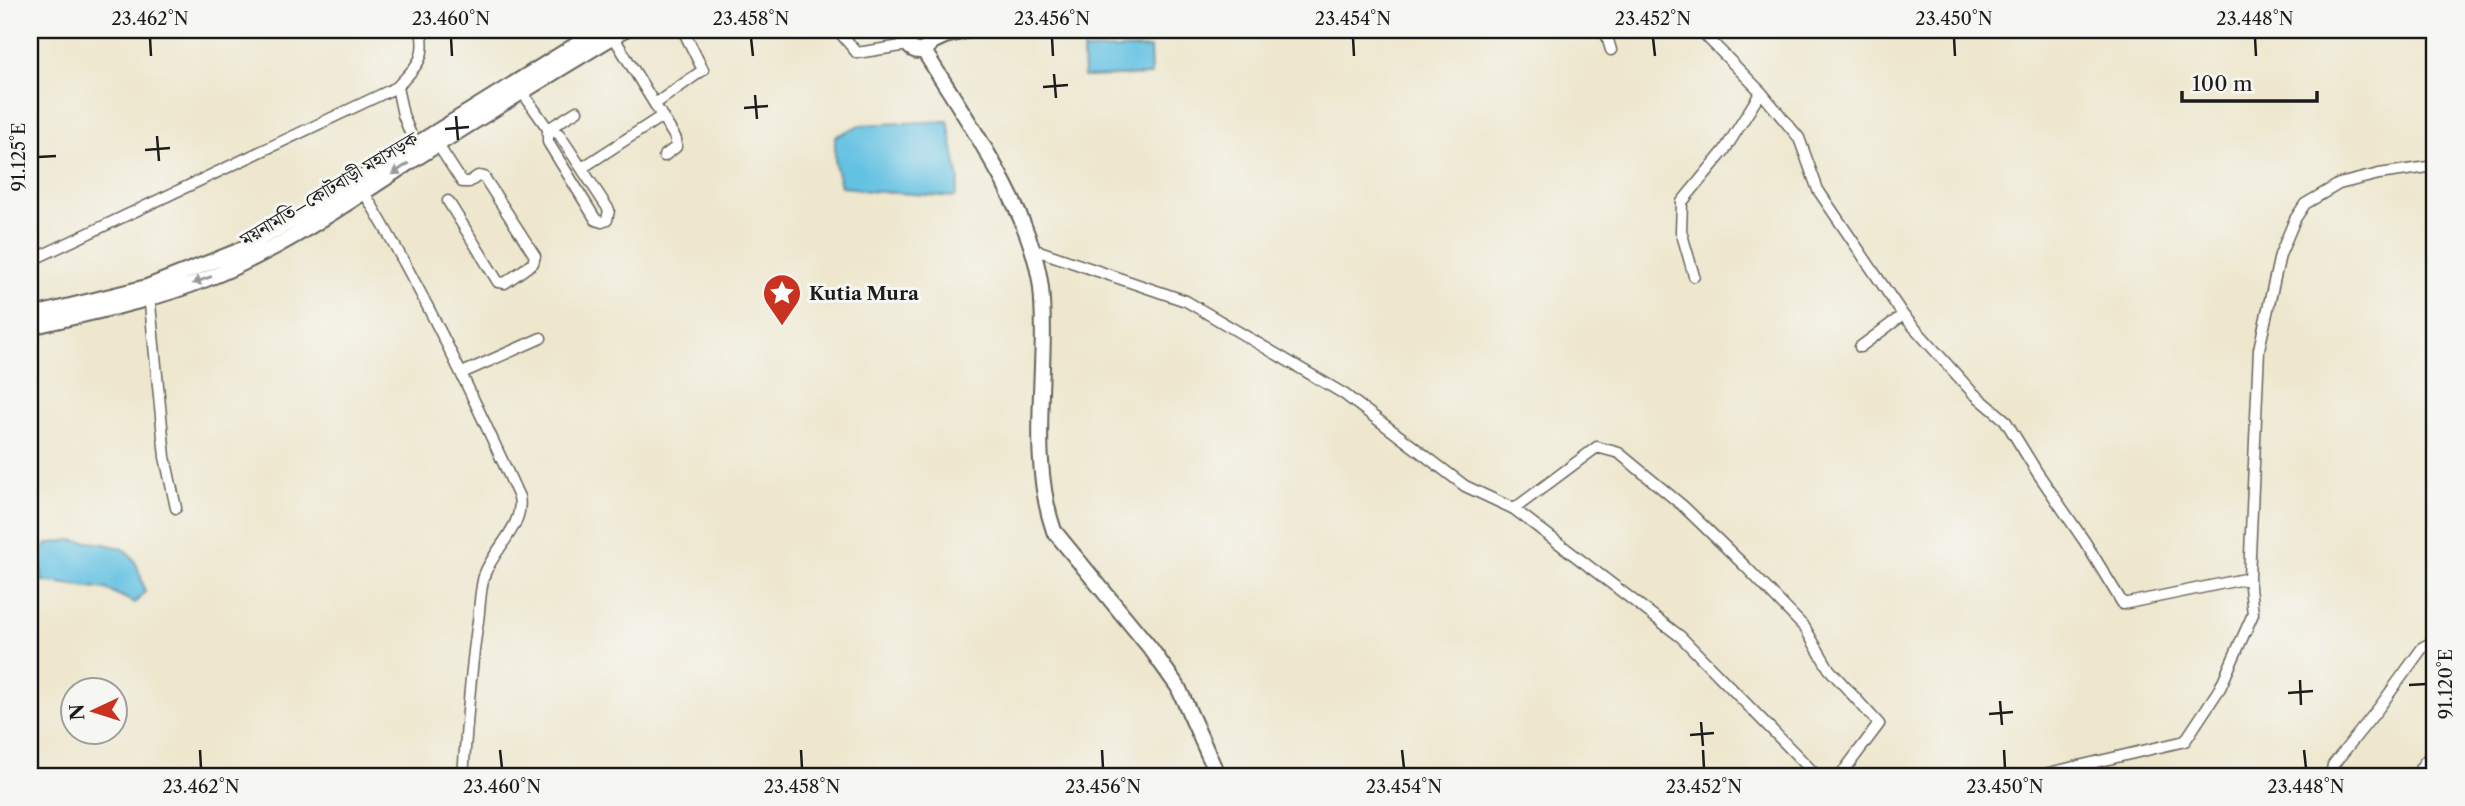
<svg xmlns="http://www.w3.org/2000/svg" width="2465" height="806" viewBox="0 0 2465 806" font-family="'Libre Caslon Text','Noto Serif Bengali',serif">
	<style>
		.water { fill: #64c1e2; stroke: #406e7f; stroke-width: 2 }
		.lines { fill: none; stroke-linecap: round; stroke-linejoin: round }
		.street-casing { stroke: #66635a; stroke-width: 13 }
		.secondary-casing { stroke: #66635a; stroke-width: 18 }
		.street { stroke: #fff; stroke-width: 10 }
		.secondary { stroke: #fff; stroke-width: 14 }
		.oneway { fill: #999 }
		.ticks { fill: none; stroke: #1c1c1c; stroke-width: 2.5 }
		.labels { text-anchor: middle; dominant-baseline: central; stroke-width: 6; stroke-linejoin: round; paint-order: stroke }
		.street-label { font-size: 19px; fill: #1c1c1c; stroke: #f6f6f2 }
		.poi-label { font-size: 19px; font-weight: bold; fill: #1c1c1c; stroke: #f6f6f2; text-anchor: start }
		.neatline { fill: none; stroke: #1c1c1c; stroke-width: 2.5 }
		.ticks-label { font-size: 18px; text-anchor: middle; fill: #1c1c1c }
	</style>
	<rect width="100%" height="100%" fill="#f6f6f2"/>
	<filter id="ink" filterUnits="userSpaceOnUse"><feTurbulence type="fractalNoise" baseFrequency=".0143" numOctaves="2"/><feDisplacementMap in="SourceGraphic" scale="14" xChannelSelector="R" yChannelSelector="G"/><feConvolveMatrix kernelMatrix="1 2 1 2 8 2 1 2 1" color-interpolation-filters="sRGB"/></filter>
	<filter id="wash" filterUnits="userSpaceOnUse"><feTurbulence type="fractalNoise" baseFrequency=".00686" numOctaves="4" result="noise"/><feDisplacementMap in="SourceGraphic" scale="28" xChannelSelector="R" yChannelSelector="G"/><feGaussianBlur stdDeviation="1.57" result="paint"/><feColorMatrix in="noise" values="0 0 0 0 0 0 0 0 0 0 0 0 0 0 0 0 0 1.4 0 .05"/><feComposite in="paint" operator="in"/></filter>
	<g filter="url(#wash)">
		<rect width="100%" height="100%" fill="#eee7ce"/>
		<path class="water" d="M1150 48 1151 75 1084 77 1083 50Z
			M948 121 959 181 955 197 868 191 841 186 835 164V137L860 125Z
			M70 540C85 542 113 543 126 551 138 560 141 579 145 592L135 603 106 589 42 581 40 557 47 544Z"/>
	</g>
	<g filter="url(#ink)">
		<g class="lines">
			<defs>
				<path id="street" d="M838 30 857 53 908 45
					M1605 30 1611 50
					M1700 30 1761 92 1799 138 1818 190 1903 315 1972 392 2005 420 2037 472 2085 542 2123 604 2249 578
					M613 36 676 139V147L664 156
					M397 87 403 115 415 145
					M520 89 548 129V142L596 220 602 222 607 220 609 210 559 134 548 129
					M655 104 703 70 683 30
					M548 129 577 111
					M438 145 462 182H469L478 176 484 177 535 256 533 263 505 283 498 282 448 201
					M582 168 662 116
					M362 189C422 288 471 392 519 497 525 524 495 548 485 573 480 587 480 606 478 621 470 672 467 724 463 776
					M1033 249 1186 301 1344 394 1465 486 1514 509 1681 637 1817 776
					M30 261 397 87C416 66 427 60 421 30
					M1694 276 1681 231 1682 202 1724 151 1761 92
					M149 294 165 457 176 508
					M1860 347 1903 315
					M462 373 541 338
					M1514 509 1597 447 1619 453 1683 506 1746 567 1805 628 1829 669 1879 724 1840 776
					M2036 776 2185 741 2220 688 2253 614 2249 578 2259 349 2280 255 2295 219 2305 204 2339 184 2379 174 2435 166
					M2331 776 2333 765 2378 709 2423 647 2435 641
					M2417 776C2420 767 2427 758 2435 753"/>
				<path id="secondary" d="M910 30C899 48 922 60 932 42L928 30
					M932 42 945 36 969 30
					M924 51C965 117 1032 211 1041 288 1049 368 1027 453 1054 531L1151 649 1178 687 1218 776
					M30 316 147 287 236 252 301 216 600 30
					M30 327C88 313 149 302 204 280 277 252 343 206 407 164 479 118 551 74 624 30"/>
			</defs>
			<use href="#street" class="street-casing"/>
			<use href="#secondary" class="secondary-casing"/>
			<use href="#street" class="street"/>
			<use href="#secondary" class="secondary"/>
		</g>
		<defs><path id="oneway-solid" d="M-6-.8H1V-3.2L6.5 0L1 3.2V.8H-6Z" transform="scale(1.75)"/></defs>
		<g class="oneway">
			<use href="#oneway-solid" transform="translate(400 169) rotate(147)"/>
			<use href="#oneway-solid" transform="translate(202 280) rotate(160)"/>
		</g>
	</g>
	<path class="ticks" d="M150 38 151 56M451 38 452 56M751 38 753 56M1052 38 1053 56M1353 38 1354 56M1653 38 1655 56M1954 38 1955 56M2255 38 2256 56M1054 74 1056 98M1043 87 1068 85M755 95 757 119M744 108 768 106M456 116 458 140M445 129 469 127M157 136 159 161M145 150 170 148M38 157 56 156M2300 680 2301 705M2409 685 2426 684M2288 693 2313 691M2000 701 2002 725M1989 714 2013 712M1701 722 1703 746M1690 735 1714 733M200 750 201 768M500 750 502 768M801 750 802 768M1102 750 1103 768M1402 750 1404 768M1703 750 1704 768M2004 750 2005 768M2304 750 2306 768"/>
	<defs>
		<symbol id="sight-pin" viewBox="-11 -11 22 30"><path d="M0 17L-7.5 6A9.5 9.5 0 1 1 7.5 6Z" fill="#c8321e" stroke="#f6f6f2"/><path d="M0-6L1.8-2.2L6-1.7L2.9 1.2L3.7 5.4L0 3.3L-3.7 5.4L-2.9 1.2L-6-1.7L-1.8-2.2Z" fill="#fff"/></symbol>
	</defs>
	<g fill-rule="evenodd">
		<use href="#sight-pin" x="760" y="271" width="44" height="60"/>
	</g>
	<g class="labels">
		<g class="street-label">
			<text transform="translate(329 189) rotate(-31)">ময়নামতি–কোটবাড়ী মহাসড়ক</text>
		</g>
		<g class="poi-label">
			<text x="809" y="293">Kutia Mura</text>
		</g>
	</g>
	<rect width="2465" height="806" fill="none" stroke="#f6f6f2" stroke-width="77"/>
	<g transform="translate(94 711) rotate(266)"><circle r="33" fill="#f6f6f2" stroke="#9f9f9c" stroke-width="2"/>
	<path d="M0-5L12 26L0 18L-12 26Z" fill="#c8321e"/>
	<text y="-10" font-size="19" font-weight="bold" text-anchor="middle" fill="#1c1c1c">N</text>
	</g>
	<path d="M2182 91v10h135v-10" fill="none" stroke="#1c1c1c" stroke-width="3.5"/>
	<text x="2192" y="91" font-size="21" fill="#1c1c1c" stroke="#f6f6f2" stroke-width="5" paint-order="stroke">100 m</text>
	<rect x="38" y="38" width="2388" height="730" class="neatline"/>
	<g class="ticks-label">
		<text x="150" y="25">23.462°N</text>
		<text x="451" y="25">23.460°N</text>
		<text x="751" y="25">23.458°N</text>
		<text x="1052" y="25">23.456°N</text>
		<text x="1353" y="25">23.454°N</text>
		<text x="1653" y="25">23.452°N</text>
		<text x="1954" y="25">23.450°N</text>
		<text x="2255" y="25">23.448°N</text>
		<text transform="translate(19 157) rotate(-90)" y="6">91.125°E</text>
		<text transform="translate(2446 684) rotate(-90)" y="6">91.120°E</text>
		<text x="201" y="793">23.462°N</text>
		<text x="502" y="793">23.460°N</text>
		<text x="802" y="793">23.458°N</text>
		<text x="1103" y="793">23.456°N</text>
		<text x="1404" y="793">23.454°N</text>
		<text x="1704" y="793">23.452°N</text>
		<text x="2005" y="793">23.450°N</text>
		<text x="2306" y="793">23.448°N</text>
	</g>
</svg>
